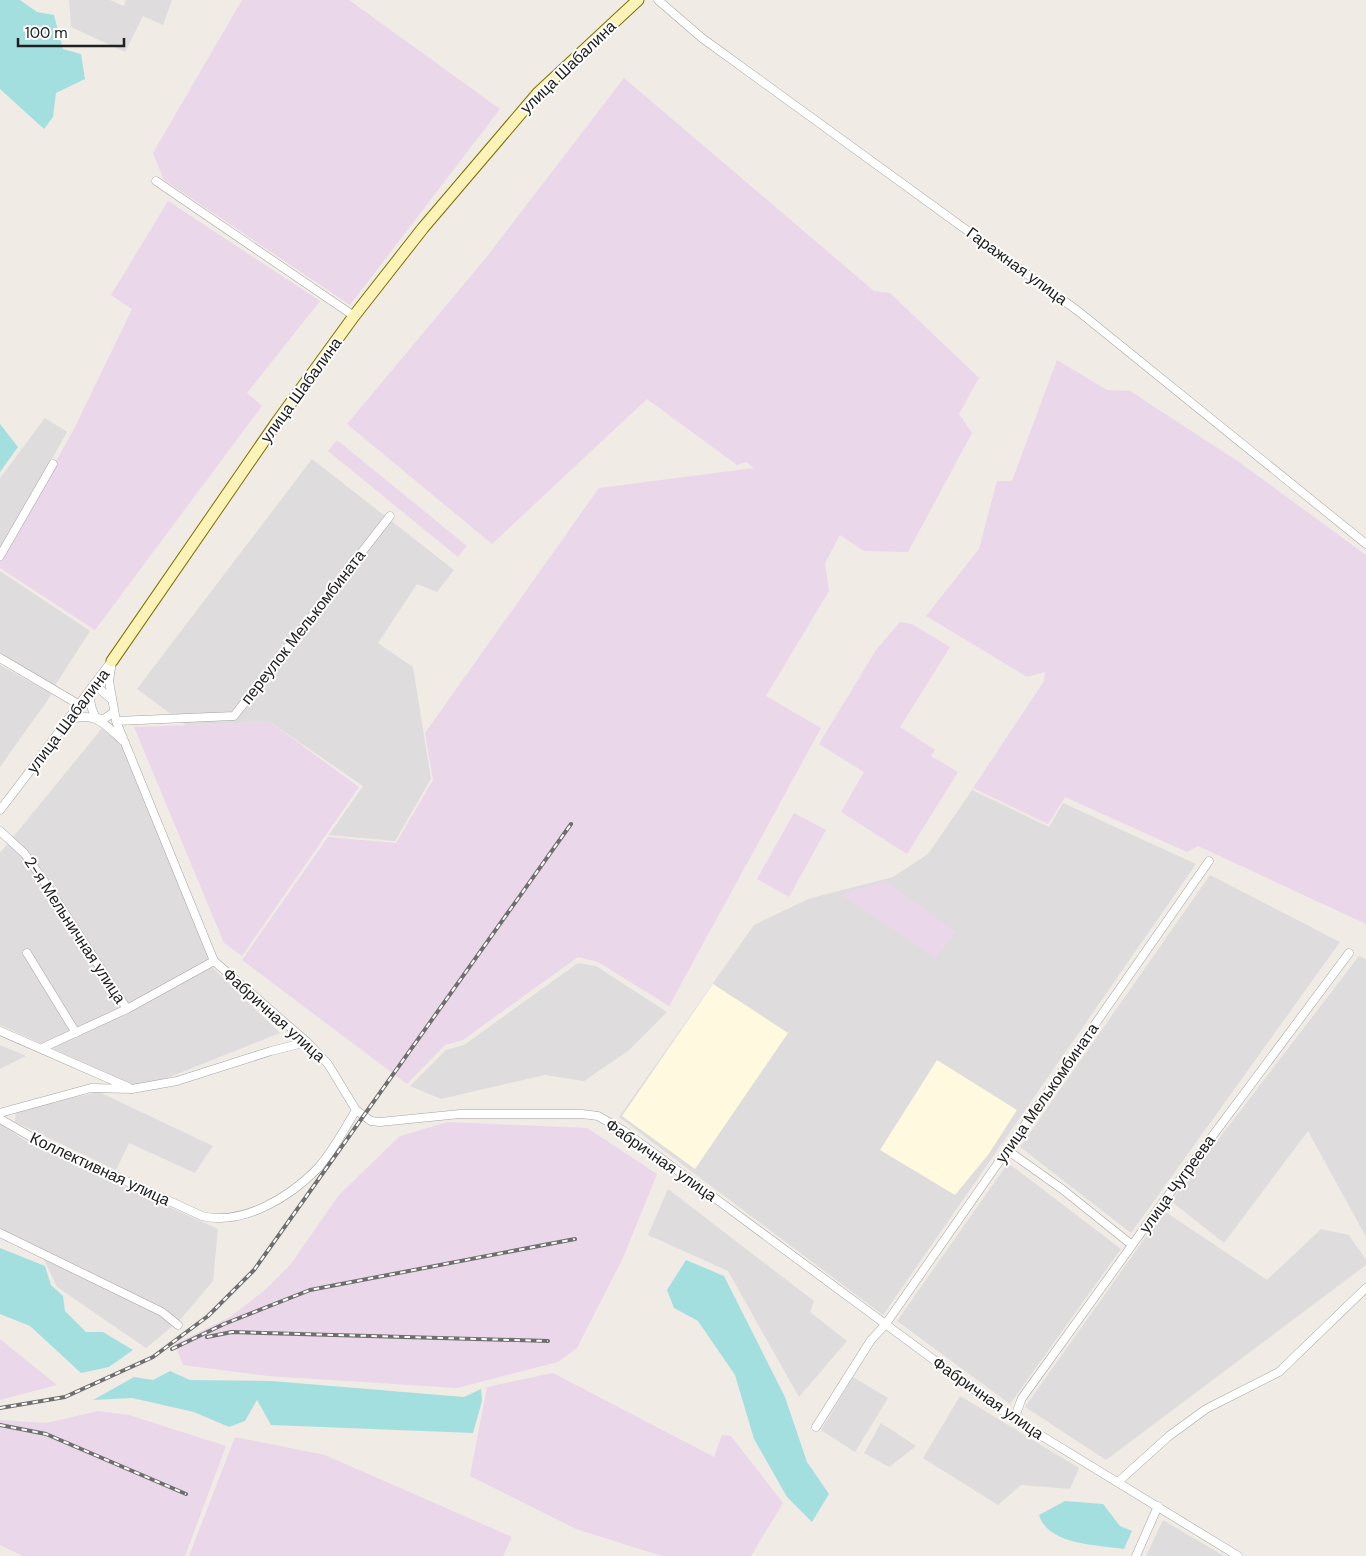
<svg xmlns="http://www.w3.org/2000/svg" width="1366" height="1556" viewBox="0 0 1366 1556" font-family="'DM Sans',sans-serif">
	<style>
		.residential { fill: #dedcdd }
		.industrial { fill: #ead7ea }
		.education { fill: #fff9e0 }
		.water { fill: #a4dfe0 }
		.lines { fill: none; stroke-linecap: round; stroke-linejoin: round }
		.street-casing { stroke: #a4a4a4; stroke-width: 9 }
		.secondary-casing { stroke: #7d7100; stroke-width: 13 }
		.street { stroke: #fff; stroke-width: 8 }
		.secondary { stroke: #fdf2b8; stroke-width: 11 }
		.rail-casing { stroke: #6e6e6e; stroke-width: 4 }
		.rail { stroke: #fff; stroke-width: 2; stroke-dasharray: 5.5; stroke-linecap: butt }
		.labels { text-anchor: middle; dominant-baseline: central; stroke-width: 4; stroke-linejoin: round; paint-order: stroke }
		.street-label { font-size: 16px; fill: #202020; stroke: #fff }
	</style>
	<rect width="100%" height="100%" fill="#f1ebe5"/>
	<path class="residential" d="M69 0H110L124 6 126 0H172L163 25 143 16 125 52 71 27Z
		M45 418 67 432 0 551V478Z
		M312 459 454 570 437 592 417 584 378 643 413 667 431 779 395 841 329 835 363 786 270 722 186 725 137 689Z
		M0 571 90 631 54 687 0 656Z
		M0 665 52 694 0 767Z
		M103 727 118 740 130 760 211 966 280 1033 167 1078 135 1086 0 1025V853Z
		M972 790 1049 827 1063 803 1196 864 883 1315 619 1117 754 925 808 899 893 877 928 854Z
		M1210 875 1340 942 1131 1233 1020 1147Z
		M1359 956 1366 959V1237L1308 1131 1224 1243 1171 1201Z
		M578 963 596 966 667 1012 628 1051 584 1081 545 1075 441 1099 410 1086 446 1050 464 1045Z
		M0 1045 26 1056 0 1069Z
		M99 1092 213 1146 195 1173 129 1143 116 1170 15 1122 16 1111Z
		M0 1124 32 1145 218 1229 213 1281 179 1321 146 1348 57 1287 39 1249 0 1229Z
		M1008 1163 1121 1249 1010 1404 897 1321Z
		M668 1189 814 1301 810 1312 847 1341 799 1397 728 1271 648 1235Z
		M1164 1211 1267 1280 1321 1229 1349 1235 1366 1260V1265L1106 1460 1025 1407Z
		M853 1377 888 1398 855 1452 821 1430Z
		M960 1396 1079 1468 1070 1489 1021 1485 998 1505 923 1458Z
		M881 1423 916 1446 889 1467 864 1453Z
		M1163 1520 1224 1556H1146Z"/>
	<path class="industrial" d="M242 0H349L500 109 350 305 164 180 153 153Z
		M624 78 874 291 890 293 979 378 959 414 972 433 908 552 864 551 840 535 825 563 829 591 766 696 821 728 669 1006 598 962 578 957 463 1040 445 1045 407 1084 242 960 328 837 396 843 433 780 425 733 599 488 754 468 746 462 737 465 647 399 492 544 347 424 485 259Z
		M168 201 320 301 247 393 262 406 95 630 0 568V558L72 433 132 309 111 295Z
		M1057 360 1107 390 1130 391 1239 462 1366 555V924L1198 846 1187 852 1065 797 1048 824 973 788 1044 681 1045 672 1027 677 926 616 979 549 997 481H1012Z
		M337 440 467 546 458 557 328 451Z
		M900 622 912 624 950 647 900 727 935 750 931 756 958 772 907 854 841 812 864 772 819 744 876 650Z
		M270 722 359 787 242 956 224 943 134 727Z
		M794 813 826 830 789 897 757 879Z
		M886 881 956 932 936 958 843 896 846 892Z
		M448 1122 587 1128 657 1174 623 1258 577 1348 558 1362 457 1388 268 1376 183 1365 175 1344 230 1317 265 1290 291 1264 338 1196 400 1136Z
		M0 1339 57 1385 0 1400Z
		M553 1373 714 1457 722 1435 731 1436 783 1503 751 1556H662L576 1529 470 1476 487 1387Z
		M98 1411 129 1415 226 1446 185 1556H23L0 1545V1420L46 1423Z
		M235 1437 325 1455 512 1537 503 1556H189Z"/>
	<path class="education" d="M713 984 788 1033 695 1169 622 1116Z
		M937 1060 1017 1110 988 1155 955 1195 880 1150Z"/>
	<path class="water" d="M0 0H20L37 12 54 15 63 49 81 54 85 79 56 93 53 117 44 129 0 89Z
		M0 424 18 447 0 472Z
		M0 1248 45 1266 51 1285 63 1296 65 1311 86 1332H103L133 1350 109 1367 81 1373 30 1326 0 1314Z
		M686 1260 724 1276 785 1397 807 1462 829 1494 812 1522 787 1497 754 1439 735 1375 698 1321 674 1308 667 1290Z
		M170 1371 190 1380 272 1381 464 1397 481 1389 482 1401 473 1433 271 1425 257 1400 245 1421 229 1427 194 1412 132 1398 93 1400 134 1377 153 1380Z
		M1065 1501 1103 1504 1120 1526 1132 1531 1124 1549C1097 1545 1048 1545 1039 1515Z"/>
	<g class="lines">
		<defs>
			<path id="street" d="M658 0 702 38 1078 311 1366 544
				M156 181 354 316
				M0 556 53 464
				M0 658 78 704
				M112 661 109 681 116 721 214 961 307 1042 328 1064 356 1110 371 1121 380 1122 460 1114H582L598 1116 624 1131 1014 1419 1238 1556
				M111 699 94 684C89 697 89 705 96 718L104 719 114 712
				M66 721C93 710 103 722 122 740
				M116 721 234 716 390 516
				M0 810C38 762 73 711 111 662
				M0 831 24 853 44 881 127 1009
				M27 953 76 1033
				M0 1031 128 1087
				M42 1048 127 1009 214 961
				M0 1113 91 1088 132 1089 177 1081 271 1051 307 1042
				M0 1119 35 1139 202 1216C243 1226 290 1197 318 1168 333 1151 344 1130 356 1110
				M1007 1150 1062 1189 1132 1245
				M0 1233 162 1312 178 1325
				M1014 1419 1022 1398 1161 1205 1349 953
				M816 1427 871 1340 885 1325 1209 861
				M1118 1482 1169 1436 1206 1409 1279 1372 1366 1288
				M1136 1556 1158 1506"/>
			<path id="secondary" d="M112 661 277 422 354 316 423 228 538 93 638 0"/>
		</defs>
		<use href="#street" class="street-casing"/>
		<use href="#secondary" class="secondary-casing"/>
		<use href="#street" class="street"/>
		<use href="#secondary" class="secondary"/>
		<defs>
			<path id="rail" d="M207 1337 232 1332 548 1341
				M172 1349 224 1324 310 1290 575 1239
				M0 1408 65 1397 153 1357 208 1316 254 1270 571 824
				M0 1425 46 1434 186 1494"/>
		</defs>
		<use href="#rail" class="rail-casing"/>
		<use href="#rail" class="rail"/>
	</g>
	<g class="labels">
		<g class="street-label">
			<text transform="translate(568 67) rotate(-44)">улица Шабалина</text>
			<text transform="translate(1017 266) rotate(36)">Гаражная улица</text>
			<text transform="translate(301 390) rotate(-54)">улица Шабалина</text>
			<text transform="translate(303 627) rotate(-52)">переулок Мелькомбината</text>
			<text transform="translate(68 721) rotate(-53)">улица Шабалина</text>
			<text transform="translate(75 930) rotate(57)">2-я Мельничная улица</text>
			<text transform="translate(274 1015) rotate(42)">Фабричная улица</text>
			<text transform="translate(1047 1093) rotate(-55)">улица Мелькомбината</text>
			<text transform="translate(661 1160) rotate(35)">Фабричная улица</text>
			<text transform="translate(100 1169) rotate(25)">Коллективная улица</text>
			<text transform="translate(1177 1184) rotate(-54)">улица Чугреева</text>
			<text transform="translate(988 1398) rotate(35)">Фабричная улица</text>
		</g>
	</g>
	<path d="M18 38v8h106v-8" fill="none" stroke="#202020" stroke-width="2.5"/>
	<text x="25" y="38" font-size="15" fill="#202020" stroke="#ffffff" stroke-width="4" paint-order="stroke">100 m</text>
</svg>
